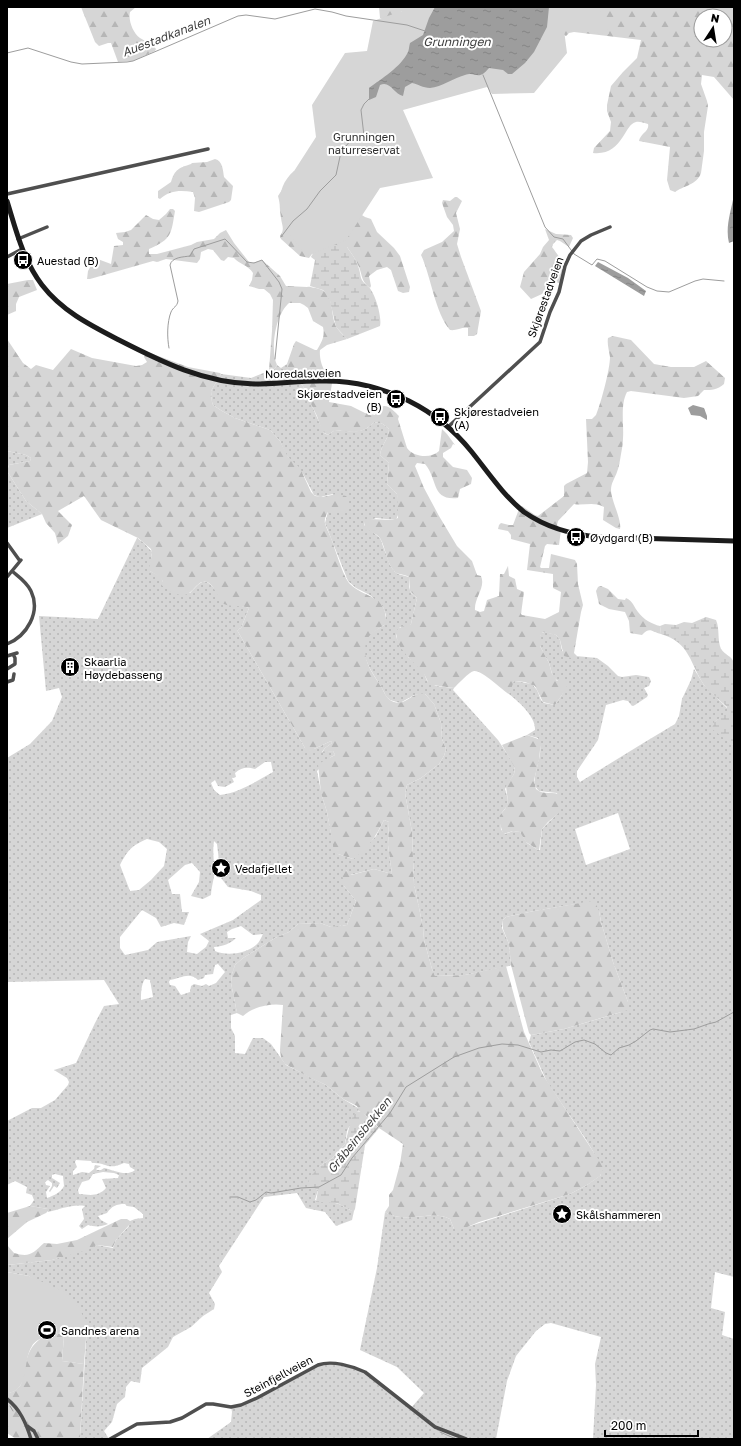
<svg xmlns="http://www.w3.org/2000/svg" width="741" height="1446" viewBox="0 0 741 1446" font-family="'Golos Text',sans-serif">
	<style>
		.grass { fill: url(#grass-dots); fill-rule: evenodd }
		.forest { fill: url(#forest-firs); fill-rule: evenodd }
		.wetland { fill: url(#wetland-marsh) }
		.green { fill: #d6d6d6 }
		.water { fill: url(#water-ripples) }
		.lines { fill: none; stroke-linecap: round; stroke-linejoin: round }
		.stream { stroke: #9d9d9d; stroke-width: 1 }
		.street { stroke: #4f4f4f; stroke-width: 3.5 }
		.secondary { stroke: #1c1c1c; stroke-width: 5 }
		.labels { text-anchor: middle; dominant-baseline: central; stroke-width: 4; stroke-linejoin: round; paint-order: stroke }
		.park-label { font-size: 11px; fill: #2d2d2d; stroke: #fff }
		.poi-label { font-size: 11px; fill: #000; stroke: #fff; text-anchor: start }
		.street-label { font-size: 11px; fill: #000; stroke: #fff }
		.water-label { font-size: 12px; font-style: italic; fill: #3e3e3e; stroke: #fff }
	</style>
	<defs>
		<pattern id="grass-dots" width="8" height="8" patternUnits="userSpaceOnUse"><rect width="8" height="8" fill="#d6d6d6"/><path d="M2 2h.1M6 6h.1" fill="none" stroke="#b6b6b6" stroke-width="1.8" stroke-linecap="round"/></pattern>
		<pattern id="forest-firs" width="22" height="20" patternUnits="userSpaceOnUse"><rect width="22" height="20" fill="#d6d6d6"/><path d="M5 1l3.5 6h-7zM16 11l3.5 6h-7z" fill="#b6b6b6"/></pattern>
		<pattern id="wetland-marsh" width="20" height="14" patternUnits="userSpaceOnUse"><rect width="20" height="14" fill="#d6d6d6"/><path d="M1 5h8M5 5V1M11 12h8M15 12V8" fill="none" stroke="#b6b6b6"/></pattern>
		<pattern id="water-ripples" width="26" height="14" patternUnits="userSpaceOnUse"><rect width="26" height="14" fill="#9d9d9d"/><path d="M2 4q2-2 4 0t4 0M15 11q2-2 4 0t4 0" fill="none" stroke="#858585"/></pattern>
	</defs>
	<rect width="100%" height="100%" fill="#fff"/>
	<path class="grass" d="M287 364 292 374 297 376 304 388 324 433 328 435 335 430C352 431 362 435 374 422L383 424 389 429C389 439 381 445 380 455L389 463 387 484 397 494 398 499V515L396 520 376 518 365 522 364 525 380 538 390 565 394 571 398 574 409 577V587L411 593 417 598 411 624 409 626 400 627 396 636 397 639 409 658 417 664 424 673 427 681 436 686 454 688 453 690 498 740 515 766 514 774 505 789C509 803 510 803 500 815L501 830 505 834 513 831 520 832 527 843 538 850H540L542 829 560 811V804L557 793 539 791C526 780 547 757 538 738L527 735 535 730C536 717 519 702 509 694L512 682 515 681 532 684 537 690 541 700 544 703 555 705 563 693 565 681H558L553 677 549 663 540 646V636L541 633 545 632 556 635 560 640 562 651 576 656 597 658 608 666 618 676 622 677 636 675 649 677 651 681 649 686 644 688 648 695 647 697 635 705 632 706 628 701 623 700 606 705 598 740 577 771V777L580 782 645 742 675 724 679 716 682 699 691 680 694 669 704 685 728 709 727 714 714 722 727 740 734 746V1277L715 1272 711 1308 725 1312 722 1335 734 1339V1439H593L596 1385 595 1364 601 1337 551 1323 545 1324 536 1331 516 1356 507 1381 496 1439H207L231 1422 232 1412 231 1407H236L324 1363 359 1369 411 1408 424 1393 397 1367 360 1350 377 1268 385 1212C406 1225 431 1209 450 1219L454 1229 470 1226 570 1194 587 1185 601 1175 594 1153 585 1138 547 1082 529 1042 531 1035 564 1029 615 1014 621 1012 628 1002 613 962 601 922 599 911 576 904 534 911 506 917 503 920 502 928 509 944 511 965 509 966 465 975 435 976 432 969 424 940 423 927 414 884 412 832 405 793 407 785 421 778 439 764 444 756 446 749 442 739 441 723 434 704 425 694 414 695 400 703 390 700C386 697 385 694 383 690 374 674 358 657 367 638 370 632 379 629 384 625L386 615 383 607 370 595 356 588 348 581 325 523 328 512H341L333 494 320 497 314 495 303 474 286 455 280 441 270 430 235 418 222 411 213 405 212 402 211 391 221 374 251 378 266 372 272 373 277 365 281 368ZM618 813 630 849 586 865 575 829Z
		M7 451 26 455 31 458 30 461 9 465 7 469Z
		M7 471 26 501 42 514 7 528Z
		M137 538 144 543 152 552 150 571 161 577 163 582 190 593C201 582 204 575 216 591 218 594 219 597 222 598 234 607 237 604 249 608L241 628 237 630 305 748 314 749 331 741 332 743 325 748 322 752 333 751 335 755 331 757 317 771 322 796 327 812 331 833 338 854 353 859 376 836 384 820 389 822 388 845 392 874 374 869 350 875 346 870 344 886 356 901 347 925 331 927 320 923 298 924 289 932 275 938 243 958 235 965 232 974 231 983 237 1013 231 1015V1028L235 1036V1053L245 1054 253 1038H263L271 1044 286 1065 326 1085 343 1099 358 1108 360 1110 357 1111 347 1131 345 1144 332 1158 320 1166 312 1187 318 1190 315 1200C322 1203 328 1201 335 1203 342 1204 347 1210 354 1211L352 1220 336 1226 325 1212 306 1208 297 1193 264 1197 219 1266 222 1272 209 1293 215 1304 214 1309 203 1316 191 1327 173 1337 168 1347 142 1368 140 1383 131 1381 126 1387 125 1397 117 1404 112 1422 104 1431 109 1439H80L87 1326 29 1276 7 1272V1265L52 1260 97 1245 113 1248 116 1240 129 1226 130 1221 135 1219 143 1218V1214L134 1207 127 1206 125 1204C116 1204 112 1206 107 1213L98 1216 101 1220 108 1224C101 1227 95 1227 88 1225L82 1229 79 1226 84 1219 82 1209 85 1206C72 1204 61 1209 48 1212V1209L30 1206 34 1200 32 1195 26 1193 27 1187 15 1181 7 1185V1121L32 1108H41L55 1100 68 1085 69 1082 67 1078 54 1070 76 1063 95 1023 104 1006 119 1004 104 980 7 982V758L30 744 52 721 62 697 59 688 46 691 39 616 98 619ZM265 762H271L273 772C257 781 239 793 220 795L214 790 211 783 215 780 218 786 225 787 234 782 232 778 236 777 235 773C242 767 247 767 255 769ZM147 839 159 842 167 849 164 866 151 880 139 890 130 891 120 865C128 850 131 846 147 839ZM214 841 217 844 221 878 228 887 251 891 261 895V900L233 920 200 934 209 941 206 947 197 954 187 952 188 942 191 936 157 942 148 950 125 955 120 948V937L142 910 156 918 161 927 174 923 184 925 189 912H182L180 894H172L168 880 185 865 192 863 200 872 199 882 191 896 203 899 211 895C211 889 213 883 214 876 215 865 212 853 214 841ZM241 926 253 935 263 934C261 938 259 943 256 945 246 954 226 956 215 951L214 947C221 947 232 943 236 938H228L227 932 232 929ZM218 964 225 972 216 983 209 986 206 984 202 986 194 984 191 986 190 992 181 995 175 986 170 985 169 982 170 980C180 979 189 971 198 980L204 978 205 975 213 974 215 965ZM145 979 150 980 153 997 141 1000C141 993 141 985 145 979ZM76 1160 91 1161 92 1163C107 1162 107 1171 124 1163L129 1164 130 1167 135 1170C127 1177 113 1170 104 1168L101 1170H97L96 1169 101 1166 95 1165 94 1169 89 1173 82 1172 73 1175V1171L77 1167 75 1162ZM103 1172 114 1173 119 1175 118 1178 102 1179 106 1188C98 1197 90 1195 79 1194L78 1190 82 1182 89 1180 93 1174ZM55 1174 63 1176 64 1186C60 1193 55 1195 47 1198L46 1192 50 1186 46 1185 45 1182 48 1180 52 1183V1186L49 1191 50 1192 54 1186 57 1188 60 1183 52 1178V1175Z"/>
	<path class="forest" d="M81 7H136L130 12C128 20 133 33 140 38 146 42 151 42 156 49L155 51 133 61 118 62 111 43H108L99 46 95 42Z
		M379 7H403L402 11 391 19 380 18Z
		M560 7H734V100L714 77 702 75 701 84 707 101 708 106 704 132V151L701 173C697 185 683 186 675 192L670 190 667 180 670 147 639 141C640 134 650 131 648 124 644 123 639 121 636 122 624 124 623 156 593 153L594 148 610 131 611 122 607 111V105L611 86 623 72 637 58 641 40 574 32 569 33 566 36 562 34ZM701 16H725V40H701Z
		M215 159C223 161 223 171 224 177L233 186 231 200 229 202 199 212 194 211 195 198 193 192C180 190 170 190 160 199L158 198V191L171 182C175 169 179 168 191 164L192 163 207 162Z
		M294 171 365 217 371 219 377 232 394 248 400 256 410 287 409 292 403 293 398 291 391 270 387 267 377 270 369 276 371 286 370 288C360 280 363 275 358 265 355 258 351 253 347 247L312 254 309 258 300 256 281 239 280 236C285 229 282 226 281 218 278 201 279 184 294 171Z
		M455 197H457L462 201 456 213 460 229 457 244 461 257 481 311 477 334 474 336H468V328C462 327 456 331 450 330 435 313 431 276 421 255L424 250 442 242 454 231 453 225 447 217 442 203 443 200 450 201Z
		M170 209H173L175 211C171 234 172 239 149 249V254H157L191 245 197 242 214 239 220 233 226 230 234 243 249 262 252 263 262 260 280 276 286 286 307 287C311 286 312 288 316 288 335 292 330 310 335 324 337 330 343 334 347 339L327 345 320 350C319 359 323 375 333 377L329 402 351 406 365 413 375 415C377 413 379 408 381 407 387 403 395 412 399 416L398 419 407 448C413 457 431 459 439 451L442 429 447 434 455 445 453 444 451 448 443 453V457L453 467 467 470 472 478 471 484 460 489 458 498C431 501 438 479 425 464L417 463 415 466 424 488 439 516 457 546 472 561 477 575 481 576C486 588 474 598 475 610L480 612 484 611 487 600 499 596 500 574H504L508 566 509 576 515 579 517 589 524 592 521 614 522 615 545 619 559 612 561 592 553 588V574L527 570 530 544 511 539V535L508 531 498 529 499 525 501 523 509 525H513L519 509 522 506 535 515 538 516 564 496V486L566 484 587 473 588 462 586 419H592L596 415C601 403 610 369 610 357 609 350 607 344 608 338L613 336 631 340 654 364 671 367H694L706 361 725 378 724 384C717 390 712 390 704 390L698 396 684 398 631 391 627 392C620 405 624 424 623 438 623 443 622 449 621 454 620 460 619 467 617 472 615 478 611 483 611 490 611 500 622 520 620 529L616 528 603 520 604 507C593 501 584 506 574 504L558 521 557 525 561 530 559 545 547 544 545 546 540 567 541 568H549L551 554 575 560 577 564 578 584 583 605 581 612 574 653 577 656 571 658 564 656 560 640 556 635 543 632 540 636V646L549 663 552 674 557 681H567L568 683 566 689 555 705 543 702 535 686 525 682 514 681 509 694C502 690 482 670 474 671 469 672 458 684 454 688L432 685C426 682 427 677 423 673 416 664 399 650 397 639 396 636 397 633 397 630 401 625 407 627 411 624L417 598 410 591 409 577C405 574 399 575 395 572 386 563 386 548 380 538 374 530 362 532 365 520L369 519 393 520 398 518V515L397 494 387 484 389 463 380 455C381 445 389 439 389 429L383 424 374 422C362 435 352 432 335 430L328 435 322 431 317 416 308 398 304 388 297 376 290 372 287 364 294 344 296 341 315 350H317C322 341 325 337 323 327L313 321 308 308 304 305 300 303H289C275 315 270 350 277 365L272 373 266 372 269 370 272 331 273 300 270 294 264 289H259L249 286 252 280 253 273C248 265 239 264 234 258L228 257 224 261 221 260 213 250 208 249 201 252 200 259 197 263 166 259 157 262 153 261 90 279H87L88 271 95 258 111 264 114 246 123 245V242L118 239 116 233 125 232 131 230 146 215 153 219 159 220 166 214Z
		M545 229 556 234 571 235 573 238 569 247 560 241 557 240 553 244 552 247C564 263 564 264 562 284L552 281 542 294 531 299 520 287 524 272 540 254 543 247 549 240Z
		M28 280H33L37 290 19 297 16 304V311L7 315V284Z
		M7 339 23 363 31 369 36 365 53 370 71 349 92 358 136 366 142 365 147 362 144 357 145 351 188 367 220 373 221 374 211 391 212 402 213 405 222 411 235 418 270 430 280 441 288 457 300 468 311 492 315 496 323 497 336 494 346 496C350 500 349 505 346 511L341 512H328C326 515 324 520 325 523 326 528 329 533 331 538 335 548 343 577 350 584 364 598 390 596 385 624 380 629 370 632 367 640 360 658 373 674 382 688 385 694 387 700 394 702 407 706 412 691 425 694L434 704 441 723 442 739 446 749 444 756 439 764 421 778 407 785 405 793 412 832 414 884 423 927 424 940 432 969 435 976 465 975 506 966 524 1032 543 1075 604 1168 600 1176 587 1185 570 1194 479 1222 460 1230 454 1229 450 1219C431 1209 406 1225 385 1212L389 1206V1195L393 1190 400 1164 403 1144 379 1128 371 1119 359 1111 357 1106 343 1099 326 1085 307 1076 285 1064 281 1058 280 1050 283 1005C270 1003 253 1007 243 1016L237 1013 231 983 232 974 235 965 243 958 275 938 289 932 298 924 320 923 331 927 347 925 356 901 344 886 342 873 346 870 351 875 374 869 392 874 388 845 389 822 384 820C376 836 368 849 353 859L338 854 334 851 327 812 321 793 318 764 335 755 333 751 322 753 325 748 332 743 331 741 314 749 310 752H308L305 748 237 630 241 628 249 608C241 605 231 607 224 604 218 601 216 586 207 582 197 578 193 597 181 595 173 594 168 589 161 585L163 582 161 578 150 571 149 568 152 554 151 549 138 538 101 520 84 496 58 511 72 525 68 536 58 544 55 533 46 523 42 514 26 501 7 471 9 465 30 461 31 458 26 455 7 451Z
		M601 586 608 589 618 599 625 600 626 598C633 601 634 607 638 612 644 620 652 624 660 626L661 634C652 632 650 626 642 635L630 633 629 621 625 612 609 609 599 604 596 591 598 587Z
		M527 735 541 740 539 760 534 780 536 789C543 796 554 790 561 796L560 812 548 822 542 829 539 850H538L526 842 520 832 513 831 503 834 499 820 500 815 505 809 508 802 506 786 514 774 515 768 502 745Z
		M592 901 595 902 599 911 601 922 613 962 628 1002V1010L564 1029 531 1035 529 1033 511 965 509 944 503 929V920L506 917 534 911Z
		M30 1206 48 1209 49 1210 46 1213 27 1222 7 1239V1213Z
		M121 1219H127L130 1221V1224L116 1240 113 1247 97 1245 84 1251 52 1260 7 1265V1245L14 1253C30 1258 33 1253 44 1243L57 1244 77 1240Z
		M55 1333 64 1335 62 1361 84 1364 80 1439H16L7 1433V1393C12 1393 19 1389 21 1384 27 1365 24 1349 43 1337 47 1335 50 1333 55 1333Z"/>
	<path class="wetland" d="M332 244 347 247C351 253 356 259 358 266 360 270 360 275 361 278 363 284 369 286 371 290 376 297 382 318 380 326L347 339 336 327 330 301 327 295 323 290 310 286 315 260 311 257C314 249 324 247 332 244Z
		M706 617 716 620C720 629 717 639 721 649 725 655 732 656 734 663V746L712 729 714 722 727 713V707C721 701 708 691 704 685 690 664 690 642 661 634L660 626 665 624 676 625 684 622 692 623Z
		M356 1111 362 1112 379 1128 365 1145 355 1209 354 1211H352L337 1203 316 1202 318 1190 309 1186 308 1183 309 1178 320 1166 332 1158 345 1144 351 1120Z"/>
	<path class="green" d="M401 7H599L609 34 564 30 567 53 534 93 492 94 487 87 403 110 433 178 380 188 346 240 306 256 286 229 278 196 316 137 312 105 345 53 367 51 373 21 402 11Z
		M7 1272 29 1276 65 1292 80 1309 87 1326 84 1364 62 1361 64 1336C57 1332 50 1333 44 1337 39 1339 34 1342 32 1346 22 1361 30 1389 9 1393H7Z"/>
	<path class="water" d="M435 7H549L547 27 534 52 525 63 512 74H508L503 70 489 68C477 82 477 71 465 75 453 78 442 87 430 88 423 88 418 84 412 83L405 87 403 96C394 94 390 80 380 85L376 97 369 100V88C381 79 401 67 408 52 409 50 409 46 410 43L423 35 429 18Z
		M734 195V241L729 243C725 227 731 211 734 195Z
		M598 262 628 278 646 291 644 296 595 266Z
		M693 405 704 408 707 416V420L700 416 691 415 688 408Z"/>
	<g class="lines">
		<path class="stream" d="M7 53 28 48 71 62 82 64 127 62 133 61 159 50 238 16 246 15 275 19 315 9 332 12 346 16 407 25 425 31
			M483 75 545 227 554 237 563 239 574 254 592 265 597 259 605 261 647 287 657 291 669 292 695 281 703 279 724 281
			M281 237 293 221 307 209 320 191 336 175 341 152 351 140 355 137 361 138 364 136 361 110 364 104 369 99
			M169 348C167 338 167 322 171 312 173 307 177 307 178 301L170 265C172 257 183 257 190 256L194 249 225 239 227 241 247 262 254 263 262 260 279 282 282 289 275 359
			M230 1197H238L250 1202 256 1200 266 1192 271 1193 301 1188 319 1187 341 1175 352 1158 390 1113 406 1087 454 1057 479 1048 502 1044 518 1045 541 1052 551 1050 560 1051 575 1042 584 1040 595 1044 606 1053 611 1055 619 1048 629 1045 636 1041 650 1030 653 1029 670 1032 694 1029 708 1024 716 1022 734 1012
			M10 1406 13 1411
			M440 1432 456 1439"/>
		<path class="street" d="M7 194 208 149
			M18 239 47 227
			M7 257 22 249
			M448 427 540 342 550 312 559 292 565 266 570 255 581 241 591 235 610 227
			M7 543 20 561
			M7 577 21 560
			M7 644C27 636 41 612 31 591 27 582 19 577 12 571
			M7 656 17 653
			M7 669 15 664V658L13 654
			M7 682 13 680 14 674
			M7 1399C20 1409 26 1423 31 1439
			M27 1426 34 1431 38 1439
			M110 1439 137 1424 170 1422 182 1418 206 1404H213L231 1407 241 1405 257 1398 318 1365C332 1360 352 1366 365 1372L435 1427 466 1439"/>
		<path class="secondary" d="M7 201C16 230 23 260 42 285 62 311 90 325 119 340 162 362 204 383 254 384 276 384 298 381 320 381 350 380 381 387 409 401 433 413 454 430 471 451 488 472 503 495 524 512 547 528 573 535 600 537L734 541"/>
	</g>
	<defs>
		<symbol id="bus-disc" viewBox="-11 -11 22 22"><circle r="9.5" fill="#000" stroke="#fff"/><path d="M-5-6H5V4H4V6H2V4H-2V6H-4V4H-5ZM-3.5-4V0h7V-4ZM-3.5 1.2v1.5H-2V1.2ZM2 1.2v1.5H3.5V1.2Z" fill="#fff"/></symbol>
		<symbol id="building-disc" viewBox="-11 -11 22 22"><circle r="9.5" fill="#000" stroke="#fff"/><path d="M-4-6H4V6H1V3H-1V6H-4ZM-2.5-4.3h1.7v1.8h-1.7ZM.8-4.3h1.7v1.8H.8ZM-2.5-1h1.7V.8h-1.7ZM.8-1h1.7V.8H.8Z" fill="#fff"/></symbol>
		<symbol id="sight-disc" viewBox="-11 -11 22 22"><circle r="9.5" fill="#000" stroke="#fff"/><path d="M0-6L1.8-2.2L6-1.7L2.9 1.2L3.7 5.4L0 3.3L-3.7 5.4L-2.9 1.2L-6-1.7L-1.8-2.2Z" fill="#fff"/></symbol>
		<symbol id="stadium-disc" viewBox="-11 -11 22 22"><circle r="9.5" fill="#000" stroke="#fff"/><path d="M0-5a6.5 5 0 1 0 0 10a6.5 5 0 1 0 0-10ZM-3.5-1.8h7v3.6h-7Z" fill="#fff"/></symbol>
	</defs>
	<g fill-rule="evenodd">
		<use href="#bus-disc" x="12" y="249" width="22" height="22"/>
		<use href="#bus-disc" x="385" y="388" width="22" height="22"/>
		<use href="#bus-disc" x="429" y="406" width="22" height="22"/>
		<use href="#bus-disc" x="565" y="526" width="22" height="22"/>
		<use href="#building-disc" x="59" y="656" width="22" height="22"/>
		<use href="#sight-disc" x="210" y="857" width="22" height="22"/>
		<use href="#sight-disc" x="551" y="1203" width="22" height="22"/>
		<use href="#stadium-disc" x="36" y="1319" width="22" height="22"/>
	</g>
	<g class="labels">
		<g class="park-label">
			<text x="364" y="136">Grunningen<tspan x="364" dy="13">naturreservat</tspan></text>
		</g>
		<g class="poi-label">
			<text x="37" y="260">Auestad (B)</text>
			<text x="382" y="393" text-anchor="end">Skjørestadveien<tspan x="382" dy="13">(B)</tspan></text>
			<text x="454" y="411">Skjørestadveien<tspan x="454" dy="13">(A)</tspan></text>
			<text x="590" y="537">Øydgard (B)</text>
			<text x="84" y="661">Skaarlia<tspan x="84" dy="13">Høydebasseng</tspan></text>
			<text x="235" y="868">Vedafjellet</text>
			<text x="576" y="1214">Skålshammeren</text>
			<text x="61" y="1330">Sandnes arena</text>
		</g>
		<g class="street-label">
			<text transform="translate(545 297) rotate(-70)">Skjørestadveien</text>
			<text transform="translate(303 373) rotate(-1)">Noredalsveien</text>
			<text transform="translate(278 1376) rotate(-28)">Steinfjellveien</text>
		</g>
		<g class="water-label">
			<text transform="translate(166 36) rotate(-21)">Auestadkanalen</text>
			<text x="457" y="41">Grunningen</text>
			<text transform="translate(359 1135) rotate(-51)">Gråbeinsbekken</text>
		</g>
	</g>
	<rect width="741" height="1446" fill="none" stroke="#000000" stroke-width="16"/>
	<g transform="translate(713 28) rotate(12)"><circle r="19" fill="#ffffff" stroke="#999999"/>
	<path d="M0-3L7 15L0 10L-7 15Z" fill="#000000"/>
	<text y="-6" font-size="11" font-weight="bold" text-anchor="middle" fill="#000000">N</text>
	</g>
	<path d="M605 1430v6h93v-6" fill="none" stroke="#000000" stroke-width="2"/>
	<text x="611" y="1430" font-size="12" fill="#000000" stroke="#ffffff" stroke-width="3" paint-order="stroke">200 m</text>
</svg>
